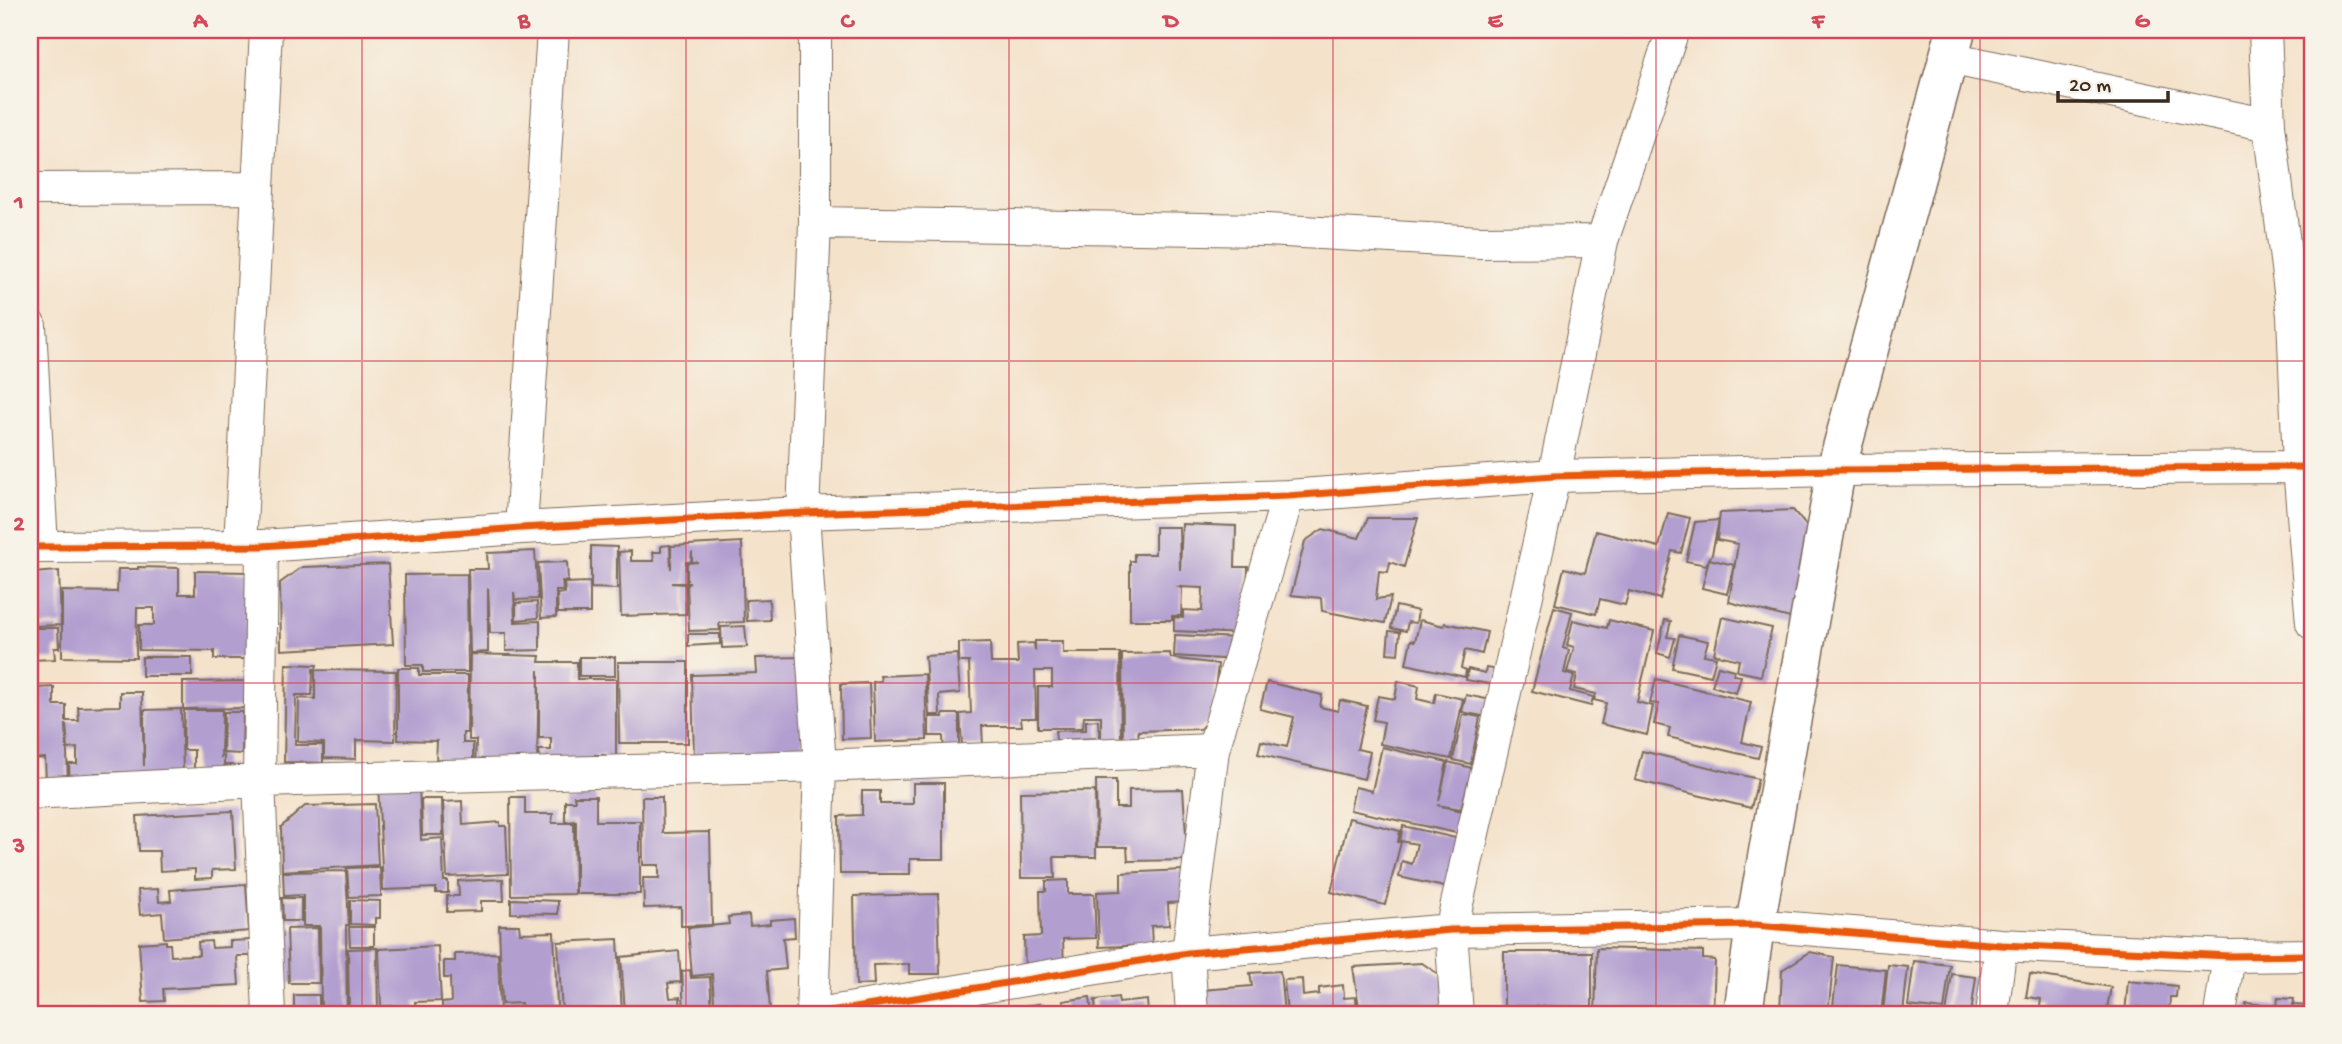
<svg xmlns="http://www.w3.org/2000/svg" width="2342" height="1044" viewBox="0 0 2342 1044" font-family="'Gochi Hand',sans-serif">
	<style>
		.building { fill: #b29fd0 }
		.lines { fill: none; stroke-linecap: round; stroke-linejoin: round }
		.minor-casing { stroke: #7c6a5a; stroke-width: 34 }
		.tertiary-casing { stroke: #7c6a5a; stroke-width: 41 }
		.minor { stroke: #fff; stroke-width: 32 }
		.tertiary { stroke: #fff; stroke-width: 38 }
		.cycleway-casing { stroke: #f7f3e8; stroke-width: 11 }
		.cycleway { stroke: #e8590c; stroke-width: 7 }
		.grid { fill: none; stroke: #d1495b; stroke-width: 2; stroke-opacity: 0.55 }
		.neatline { fill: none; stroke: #d1495b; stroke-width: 2.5 }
		.grid-label { font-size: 23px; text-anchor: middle; font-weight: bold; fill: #d1495b }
	</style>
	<rect width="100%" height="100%" fill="#f7f3e8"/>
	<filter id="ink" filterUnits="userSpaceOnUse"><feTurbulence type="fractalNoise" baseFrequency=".0143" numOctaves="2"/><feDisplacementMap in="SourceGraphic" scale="14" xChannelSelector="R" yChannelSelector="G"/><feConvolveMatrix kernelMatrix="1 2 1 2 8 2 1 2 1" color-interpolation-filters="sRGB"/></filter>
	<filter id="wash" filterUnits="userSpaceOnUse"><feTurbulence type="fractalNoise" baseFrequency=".00686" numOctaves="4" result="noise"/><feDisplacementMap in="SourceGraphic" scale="28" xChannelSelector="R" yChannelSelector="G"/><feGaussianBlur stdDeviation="1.57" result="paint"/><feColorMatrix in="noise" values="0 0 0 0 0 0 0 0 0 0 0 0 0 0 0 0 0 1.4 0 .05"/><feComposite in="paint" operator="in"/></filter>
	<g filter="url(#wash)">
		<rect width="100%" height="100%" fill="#f4e2ca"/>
		<g id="blocks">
			<path class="building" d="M1793 510 1810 530 1794 619 1729 602 1738 544 1717 540 1720 513Z
				M1668 513 1690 518 1681 553 1672 551 1660 599 1629 591 1625 605 1600 599 1596 614 1555 604 1564 568 1585 573 1596 531 1659 547Z
				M1368 518H1418L1404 567 1390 562 1388 572 1379 571 1376 599 1391 597 1385 623 1322 611 1321 598 1291 595 1305 541 1323 529 1359 538Z
				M1719 520 1712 554 1706 565 1686 561 1695 522Z
				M1182 524 1236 526 1235 567H1248L1246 634 1174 631V617L1183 618V610L1202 611 1203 588 1179 587 1182 589 1181 616H1172V620H1130V561H1134V554H1155V527H1179L1180 570Z
				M742 542 744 622 719 623 720 630 689 631 687 584 690 583H687V563L698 562H692V552L691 562H686V583H671L685 584 686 614 621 616 619 552 631 551V561H654L653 552H661V546L670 545 671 569V546Z
				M591 546 617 547V589L591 588Z
				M535 551 538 599 515 600 514 592 515 622 540 621V650L506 651V633H490L488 588V652L470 653 468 569H488L487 553Z
				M1709 559 1734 565 1727 594 1702 588Z
				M567 562 568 581H562L563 591H556V617L541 618 538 563Z
				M388 564 393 644 281 650 280 583 302 567Z
				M138 567 179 568V594H195V571L248 572 247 659H214V651L139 650V625H154V608H137L136 658 62 657V591L117 592 118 569H138Z
				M59 571 61 625 34 626 32 573Z
				M467 574 468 672H423V665H406L405 575Z
				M590 582V613H558L557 594 565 593 564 583Z
				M769 599 770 620 747 621 746 600Z
				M537 602 538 618 516 620V603Z
				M1396 606 1418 611 1416 623 1408 622 1406 631 1391 628Z
				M1554 607 1572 612 1563 648 1569 650 1564 673 1574 676 1570 691 1593 697 1591 706 1532 691Z
				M32 611 33 628H58L59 648H54L55 659 30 660V612Z
				M1722 617 1772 628 1761 676 1737 671 1739 660 1714 654Z
				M1420 620 1444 626 1445 623 1487 632 1482 654 1465 650 1461 668 1466 670 1465 677 1406 664 1411 640 1415 641Z
				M1573 620 1607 628 1609 620 1654 631 1637 702 1653 706 1647 735 1601 724 1606 703 1594 700 1596 694 1574 689 1577 674 1567 672 1574 647 1567 645Z
				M1665 620 1671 621 1667 637 1675 638 1670 657 1657 653Z
				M745 626 747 647 722 648 721 627Z
				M1389 631 1400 632 1398 654 1387 653Z
				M688 634H720V644L688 646Z
				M1175 635 1239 638 1237 660 1174 656Z
				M1679 635 1708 641 1704 655 1716 657 1711 676 1672 668Z
				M1035 641H1063V653H1120L1121 745H1101V716H1084L1083 728H1038V687H1052V671H1035L1036 718H1021L1022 726H982L983 746H962L960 714 971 713 969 662H959V643L990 642 991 663H1018L1017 644 1034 643 1035 651Z
				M1170 653 1171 658 1218 664 1212 716 1200 729 1138 731 1140 744 1123 740 1122 654Z
				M470 654 540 656 539 662H577V679H616V761L604 760 605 755H595L596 762 539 770V750H551V738H539V670L537 767 475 765 476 740H469Z
				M957 654 960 693 939 695 940 715H929L925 656Z
				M142 657H192V676H142Z
				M579 657H615V676H579Z
				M802 657 804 757 694 760 692 675 757 673 756 658Z
				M618 662H688V743H619Z
				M286 664 317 665 316 669H313L312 695H296L295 745H323V763L284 762Z
				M1718 666 1734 670 1733 675 1741 676 1736 693 1712 686Z
				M398 668H419V675H468L467 733H463V743H473V763H436L437 741 398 740Z
				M1486 668 1498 670 1495 685 1466 680 1468 669 1485 673Z
				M315 670 396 671 395 741 356 740V759L324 758V743L298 742 299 698 315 699Z
				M925 674 927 740 875 742 873 682 881 681 880 676Z
				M1656 679 1751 702 1742 742 1761 747 1758 758 1668 737 1670 728 1654 724 1659 704 1650 703Z
				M252 681 253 708 183 709V682Z
				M1398 681 1419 686 1417 699 1434 703 1436 693 1463 699 1451 759 1380 744 1384 722 1373 720 1378 696 1395 699Z
				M1267 682 1322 695 1320 707 1338 711 1340 700 1367 706 1357 749 1370 752 1364 779 1258 754 1261 741 1287 747 1294 717 1260 709Z
				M869 683 871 738 842 739 841 684Z
				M54 687V705H66V721H79L78 707 120 706V692H142L144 766V710L181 709 183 771 129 785V772L95 773 96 788 70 789 69 764H77V748L68 749 66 724 68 782 46 783 45 758 30 759V688Z
				M1466 695 1491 700 1487 717 1462 712Z
				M184 710H222L221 757 224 756V765H232V780H194V750H183Z
				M224 712H243L242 754 223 753Z
				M943 714H959V758H944L943 736H929V717H943Z
				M1463 714 1480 717 1471 764 1453 760Z
				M1098 720 1099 738 1056 740 1055 731 1086 730V721Z
				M1382 747 1447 762 1439 801 1448 762 1472 768 1461 809 1437 805 1466 812 1461 834 1350 810 1355 787 1372 791Z
				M1642 751 1758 779 1751 808 1635 780Z
				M1096 780H1116V808H1129V790L1183 789 1186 835H1190V860L1128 861 1127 847H1097Z
				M419 782 421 840 442 838 444 881H448V893H436V888L383 890 378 783Z
				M913 783H944V859H910V874H840L839 816 862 815V791H880V804H913Z
				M1095 791 1096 857H1054L1055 878H1021L1020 792Z
				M574 796H596V821H640V894H576V821L565 822V801H575Z
				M510 797H525V814H553L552 823H574L575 894 511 895Z
				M642 797H662L663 833 710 832 712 925 681 926V907L644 908 643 878H659V865H643Z
				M421 799H442L443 835H422Z
				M462 801 463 825 500 822V826H506L508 874 447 877 443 802Z
				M375 804 378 865 282 871 281 827 305 806Z
				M233 811 236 869 212 870V878L195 879V869L160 871 159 851H139L137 816Z
				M1349 818 1400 831 1398 842H1401L1385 905 1331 892Z
				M1403 826 1460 839 1449 888 1399 877 1402 861 1412 864 1417 844 1400 841Z
				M380 867 381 896 349 897 347 868Z
				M1183 870 1185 902 1168 903 1169 925 1151 926 1152 945 1099 947 1097 892 1121 891V873Z
				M346 871 349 925H346L347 1014H321L320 926H303V895L284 896 283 872Z
				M503 879 504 901H481V911L447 912V896H459L458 881Z
				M1068 880V894H1094L1096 938 1063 939 1064 969 1025 970 1024 937 1041 936 1040 891H1046V881Z
				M246 884 249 931 164 938 162 913 140 915 138 890 158 889 159 902 171 901 170 890Z
				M938 894 940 974H909V964L873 965 874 984 856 985 854 896Z
				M282 898H301V921H283Z
				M511 899 558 901V914L511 913Z
				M350 900 380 901V918H375V925L350 924Z
				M749 915 750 926 770 924V920L794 918 795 937 783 938 786 969 767 971 770 1009 715 1014 712 974 692 976 688 928 729 924 728 917Z
				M499 925H519L520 933 554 932 557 1007 532 1008V1014H522L521 1003 502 1004Z
				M349 927H374V946H350Z
				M318 928 319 983H289L287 929Z
				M618 939 622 1014H562L558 942Z
				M251 940 252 956H237L239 985 163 989 164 1001 143 1002 139 943 166 941V944H170L171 956 199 955 198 942 211 941 212 948 230 947V941Z
				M438 946 441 1001 415 1002 416 1014H395L394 1006H381L379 949Z
				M377 948 378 1014H349L348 949Z
				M1597 948 1703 951V959L1715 960 1713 1013 1611 1010V1014H1595Z
				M679 951 681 982 668 983 670 998 680 997 681 1014H659V1009L625 1012 621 957Z
				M1504 952H1592V1007L1504 1006Z
				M1810 952 1834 957 1828 1014 1780 1011 1782 970Z
				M498 953 500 1014H442V1003L451 1002 450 978H444V961H455V954Z
				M1914 961 1950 965 1944 1010 1908 1006Z
				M1422 963 1447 980 1449 1014H1360L1353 967Z
				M1838 965 1886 970 1881 1014H1832Z
				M1888 965 1908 967 1903 1014 1883 1013Z
				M690 970 691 978 710 977 712 1014H684L682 971Z
				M1280 971 1284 1014H1205L1202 990 1252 986 1250 973Z
				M1952 974 1976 977 1971 1014H1946Z
				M2030 974 2111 987 2106 1014H2039L2041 999 2026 997Z
				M1302 979 1303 996 1319 994V988L1343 985 1344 998 1356 997 1357 1014H1287L1284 980Z
				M2128 981 2177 986 2176 997H2170L2169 1011 2138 1007V1014H2125Z
				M294 995H319V1014H294Z
				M1090 997 1092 1014H1065L1063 1001Z
				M1118 997 1119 1003 1147 1000 1148 1014H1096L1095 1000Z
				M2278 998 2294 999 2293 1005 2312 1006V1014H2245L2246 1003 2277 1006Z
				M1039 1004 1040 1014H1013L1012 1008Z"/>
		</g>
	</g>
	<g filter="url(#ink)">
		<use href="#blocks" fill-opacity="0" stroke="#7c6a5a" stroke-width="2"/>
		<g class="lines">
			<defs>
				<path id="minor" d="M2265 30 2269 125 2293 315 2299 467 2312 623
					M1949 58 2269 125
					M30 189 258 188
					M815 223 1267 230 1480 242 1602 241
					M30 326 42 547
					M521 528 553 30
					M240 546 266 30
					M262 546 259 781 269 1014
					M30 547 262 546 521 528 803 513 1288 496 1554 476 1836 470 2312 467
					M30 793 259 781 820 766 1213 750
					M812 1014 820 766 803 513 815 223V30
					M818 1014 1188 953 1451 930 1755 925 2001 945 2229 956 2312 955
					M1192 1014 1188 953 1213 750 1288 496
					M1457 1014 1451 930 1554 476 1602 241 1673 30
					M1992 1014 2001 945
					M2220 1014 2229 956"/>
				<path id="tertiary" d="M1743 1014 1755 925 1836 470 1956 30"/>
			</defs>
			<use href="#minor" class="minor-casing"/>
			<use href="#tertiary" class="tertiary-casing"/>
			<use href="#minor" class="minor"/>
			<use href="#tertiary" class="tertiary"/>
			<defs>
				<path id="cycleway" d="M30 547 262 546 521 528 803 513 1288 496 1554 476 1836 470 2312 467
					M818 1014 1188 953 1451 930 1755 925 2001 945 2229 956 2312 955"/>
			</defs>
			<use href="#cycleway" class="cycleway-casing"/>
			<use href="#cycleway" class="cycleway"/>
		</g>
	</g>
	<path class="grid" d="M362 30V1014M686 30V1014M1009 30V1014M1333 30V1014M1656 30V1014M1980 30V1014M30 361H2312M30 683H2312"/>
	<rect width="2342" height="1044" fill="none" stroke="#f7f3e8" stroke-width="77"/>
	<path d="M2058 91v10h110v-10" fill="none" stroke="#3b2a1e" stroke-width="3.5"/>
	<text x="2069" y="91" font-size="21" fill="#3b2a1e" stroke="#f7f3e8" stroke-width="5" paint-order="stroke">20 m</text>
	<rect x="38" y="38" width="2266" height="968" class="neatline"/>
	<g class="grid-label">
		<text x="200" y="27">A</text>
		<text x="524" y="27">B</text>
		<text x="847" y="27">C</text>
		<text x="1171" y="27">D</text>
		<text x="1495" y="27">E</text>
		<text x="1818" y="27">F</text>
		<text x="2142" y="27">G</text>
		<text x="19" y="208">1</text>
		<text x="19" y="530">2</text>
		<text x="19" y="852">3</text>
	</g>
</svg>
